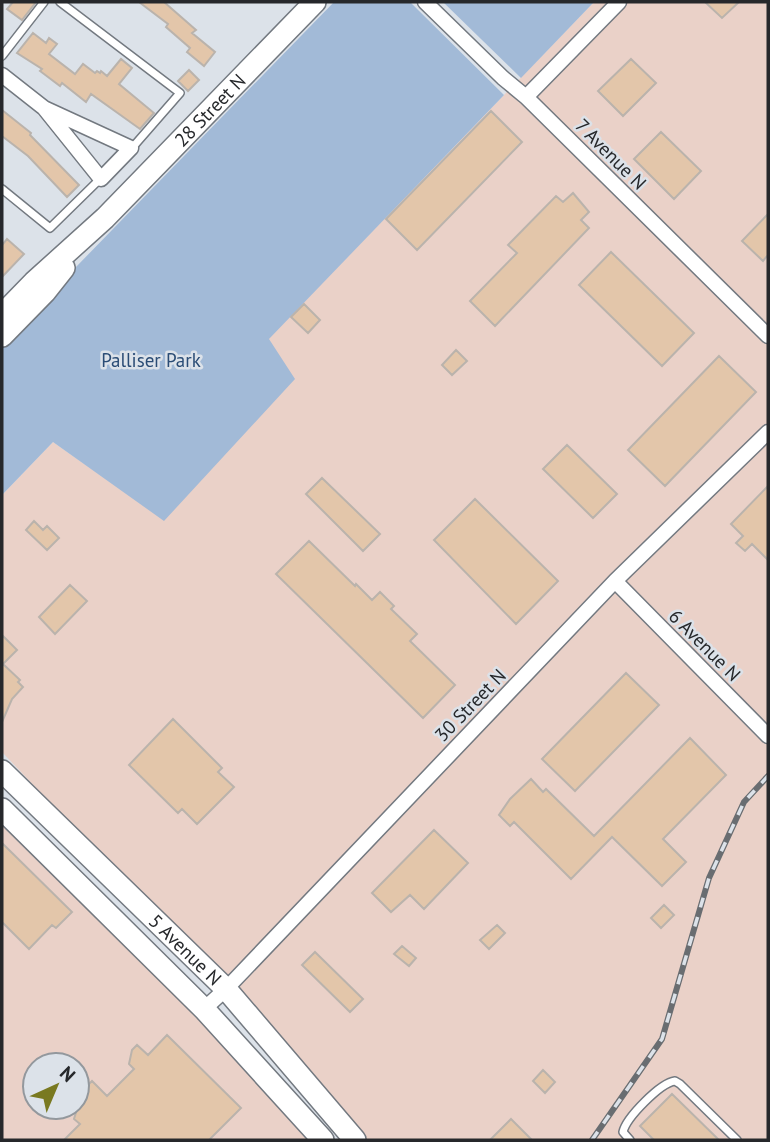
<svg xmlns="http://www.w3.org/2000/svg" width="770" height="1142" viewBox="0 0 770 1142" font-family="'PT Sans',sans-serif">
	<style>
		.industrial { fill: #ead1c8; fill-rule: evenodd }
		.green { fill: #a2bad7 }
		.building { fill: #e3c6aa; stroke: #bab3ac; stroke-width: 2 }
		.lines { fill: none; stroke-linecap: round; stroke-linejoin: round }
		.lane-casing { stroke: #737980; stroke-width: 10 }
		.street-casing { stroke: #737980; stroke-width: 17 }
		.secondary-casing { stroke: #737980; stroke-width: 24 }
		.lane { stroke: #fff; stroke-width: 7 }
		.street { stroke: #fff; stroke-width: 14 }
		.secondary { stroke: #fff; stroke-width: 21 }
		.rail-casing { stroke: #696d71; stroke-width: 6 }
		.rail { stroke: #dce2e9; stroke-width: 3.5; stroke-dasharray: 10; stroke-linecap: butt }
		.labels { text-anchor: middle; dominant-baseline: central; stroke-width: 5; stroke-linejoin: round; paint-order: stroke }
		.street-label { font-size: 19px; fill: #26282b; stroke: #dce2e9 }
		.park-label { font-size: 19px; fill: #2a4c75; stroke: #dce2e9 }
	</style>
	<rect width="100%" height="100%" fill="#dce2e9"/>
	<path class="industrial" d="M594 2H768V1140H355L226 989 2 752V495L53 442 164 520 268 339Z
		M2 816 168 981 309 1140H2ZM35 1065H77V1107H35Z"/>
	<path class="green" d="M334 2H410L504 95 269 339 295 379 164 521 53 442 2 495V343Z
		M443 2H594L521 78Z"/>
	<path class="building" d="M13 2H36L22 20 7 9Z
		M139 2H164L196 30 192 33 215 52 204 66 187 52 190 48 166 27 168 24Z
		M705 2H739L722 18Z
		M33 33 46 43 49 38 57 44 49 54 75 74 83 64 95 73 97 71 100 73 101 71 107 76 121 59 132 68 119 84 154 113 140 129 91 94 86 102 62 83 60 86 40 71 42 69 17 53Z
		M631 59 656 83 623 116 598 91Z
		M189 70 199 80 188 91 178 81Z
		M2 110 31 133 30 135 79 185 67 197 28 156 2 136Z
		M491 111 522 142 417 250 386 219Z
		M661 132 701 171 674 199 634 159Z
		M573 193 589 212 581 220 589 228 495 326 470 301 517 253 508 245 556 196 563 202Z
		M768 214V255L763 261 742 241Z
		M7 239 24 254 2 277V245Z
		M611 252 694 333 662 366 579 285Z
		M304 304 320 320 308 333 291 317Z
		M456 350 467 361 452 375 442 365Z
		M719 356 756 392 665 486 628 450Z
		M567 445 617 494 593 518 543 469Z
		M322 478 380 534 363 551 306 494Z
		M768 486V560L752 544 745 551 736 543 743 536 731 524Z
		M475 499 558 581 516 624 434 540Z
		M34 521 43 530 47 526 59 538 47 550 26 530Z
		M309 541 355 586 356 584 372 600 380 592 394 606 391 609 417 634 410 641 455 685 423 718 276 574Z
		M70 585 87 601 55 634 39 617Z
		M2 635 17 650 3 664 20 680 18 682 23 687 12 699 2 722Z
		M626 673 659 705 575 791 542 759Z
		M173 719 222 768 218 772 234 787 197 824 182 809 178 813 129 765Z
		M690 738 726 775 663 839 686 862 662 886 612 837 571 879 514 822 510 826 499 815 510 799 531 779 543 792 546 789 594 836Z
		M434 830 468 863 424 909 410 895 391 912 372 893Z
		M2 843 72 912 56 928 52 925 29 949 2 922Z
		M664 905 674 915 661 928 651 918Z
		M497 925 505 933 489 949 480 940Z
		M402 946 416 958 409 966 394 954Z
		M315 952 363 999 350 1012 302 965Z
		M167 1035 241 1108 209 1140H64L80 1124 74 1119 78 1106 86 1097 81 1092 92 1081 107 1096 134 1069 129 1064 132 1050 137 1045 148 1055Z
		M543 1070 555 1082 545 1093 533 1081Z
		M672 1094 719 1140H654L640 1126Z
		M511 1119 532 1140H490Z"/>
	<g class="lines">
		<defs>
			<path id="lane" d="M60 2 180 93 132 148
				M2 56 44 2
				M2 189 50 228 100 179
				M630 1140 623 1132C626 1118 660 1083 675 1081L680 1084 737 1140"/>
			<path id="street" d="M425 2 503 78 526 97 768 336
				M2 75 44 108 131 148 101 179 44 108
				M526 97 619 2
				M615 581 768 736
				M204 1009 226 989 615 581 768 432"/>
			<g id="secondary">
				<path id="s1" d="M2 315 34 282 105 218 315 2"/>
				<path d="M2 336 45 292 64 268"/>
				<path id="s2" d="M2 771 226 989 355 1140"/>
				<path d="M2 809 204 1009 323 1140"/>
			</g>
		</defs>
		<use href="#lane" class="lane-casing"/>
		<use href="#street" class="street-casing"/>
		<use href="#secondary" class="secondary-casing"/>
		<use href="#lane" class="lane"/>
		<use href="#street" class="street"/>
		<use href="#secondary" class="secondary"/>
		<defs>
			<path id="rail" d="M592 1140 662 1039 709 878 744 802 768 776"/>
		</defs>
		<use href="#rail" class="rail-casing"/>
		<use href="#rail" class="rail"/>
	</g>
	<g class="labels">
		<g class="street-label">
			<text stroke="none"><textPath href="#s1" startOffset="292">28 Street N</textPath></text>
			<text transform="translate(611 154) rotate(45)">7 Avenue N</text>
			<text transform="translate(705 645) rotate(45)">6 Avenue N</text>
			<text transform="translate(470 705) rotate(-46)">30 Street N</text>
			<text stroke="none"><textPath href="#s2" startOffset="256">5 Avenue N</textPath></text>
		</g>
		<g class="park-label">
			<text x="151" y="360">Palliser Park</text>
		</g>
	</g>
	<rect width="770" height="1142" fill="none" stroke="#26282b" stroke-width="7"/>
	<g transform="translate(56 1086) rotate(44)"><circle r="33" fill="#dce2e9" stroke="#93989d" stroke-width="2"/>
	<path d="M0-5L12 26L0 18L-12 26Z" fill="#797920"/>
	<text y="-10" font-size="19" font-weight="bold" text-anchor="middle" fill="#26282b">N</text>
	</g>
</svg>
